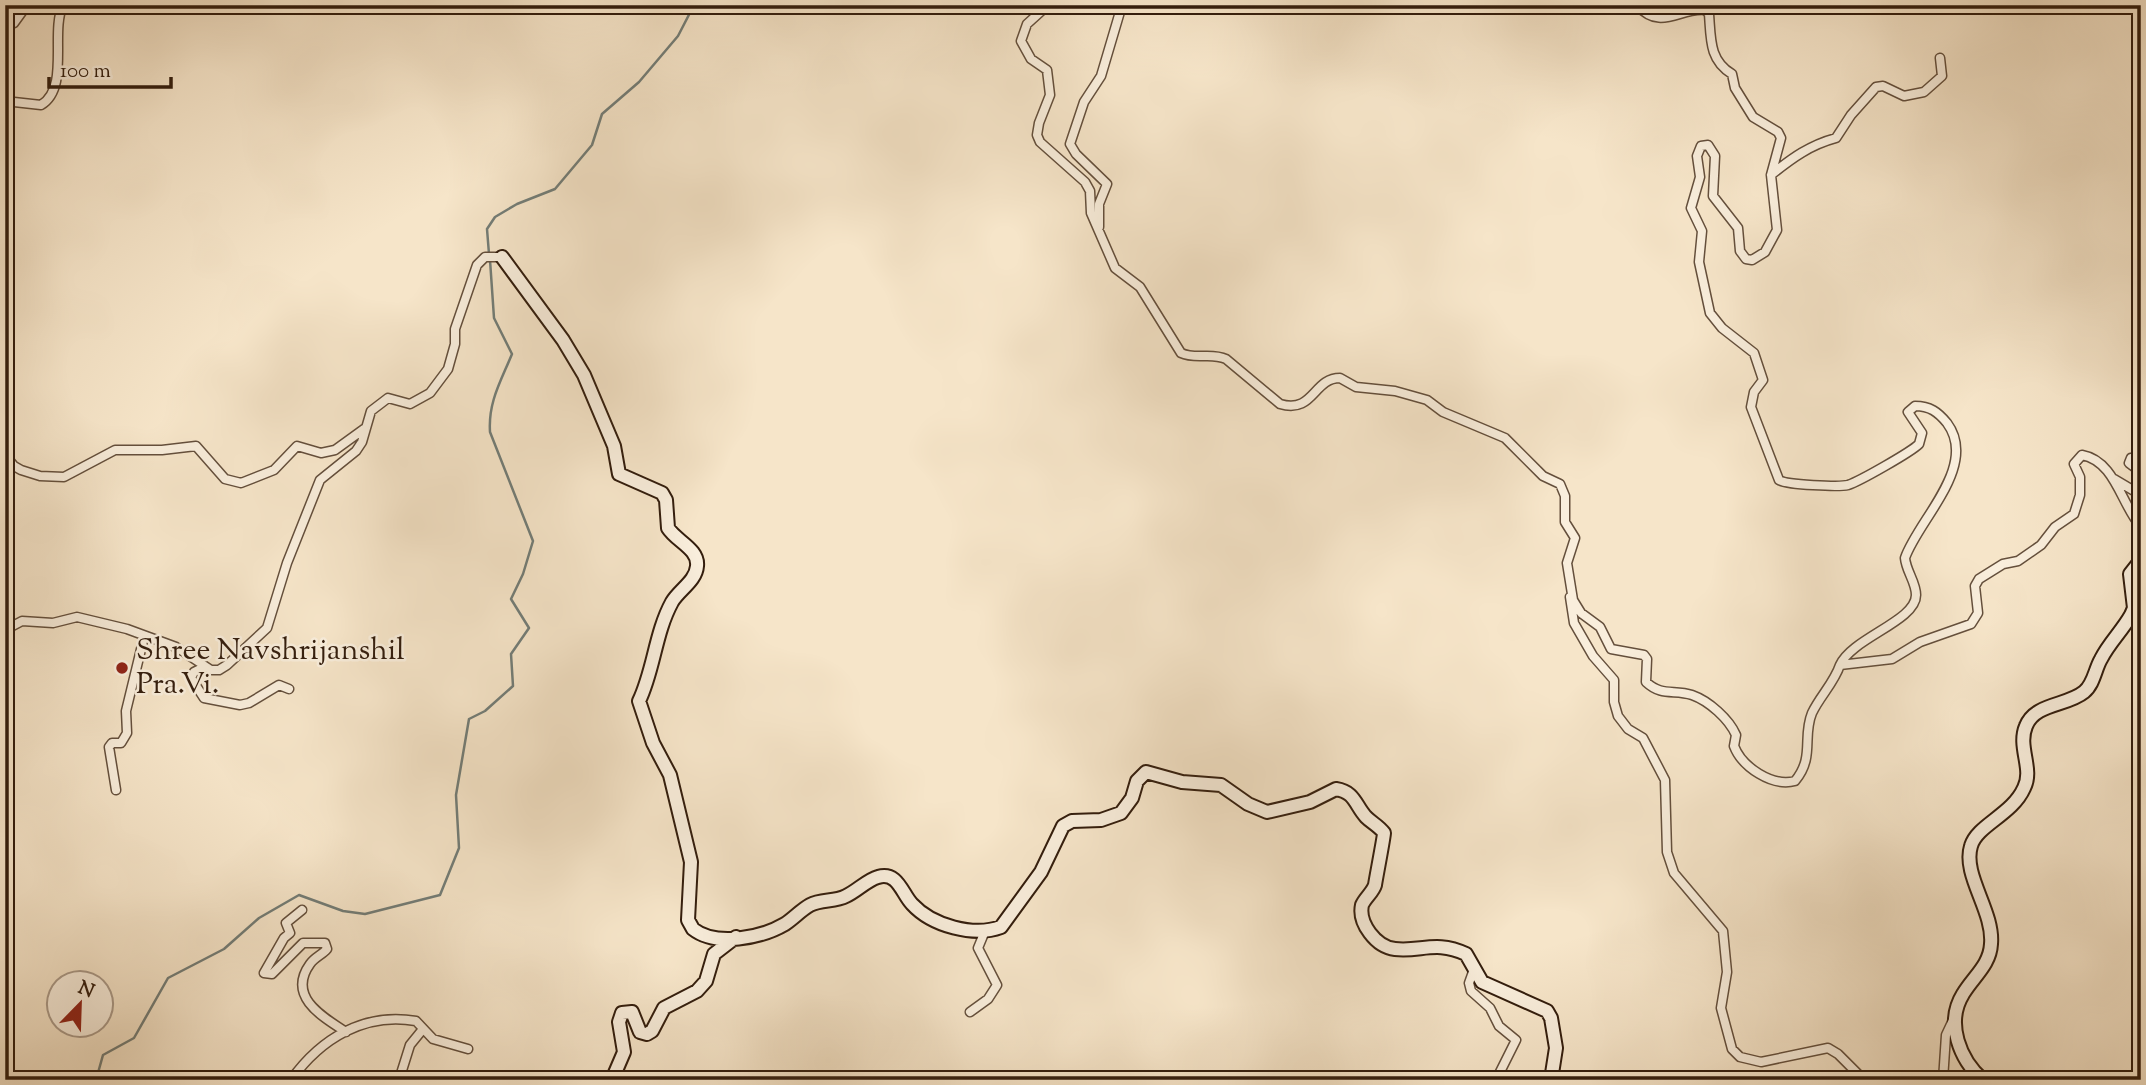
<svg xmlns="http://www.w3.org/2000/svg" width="2146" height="1085" viewBox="0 0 2146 1085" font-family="'Sorts Mill Goudy',serif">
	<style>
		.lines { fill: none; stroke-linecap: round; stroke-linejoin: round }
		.stream { stroke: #737d77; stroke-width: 2.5 }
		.street-casing { stroke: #644f3c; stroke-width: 11 }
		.secondary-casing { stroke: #331d0d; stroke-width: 16 }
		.street { stroke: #f9eedc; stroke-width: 8 }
		.secondary { stroke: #f9eedc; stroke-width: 12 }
		.poi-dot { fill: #8f2418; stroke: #f9eedc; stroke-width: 2.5 }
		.labels { text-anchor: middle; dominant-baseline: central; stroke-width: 5; stroke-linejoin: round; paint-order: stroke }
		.poi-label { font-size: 30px; fill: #331d0d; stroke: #f9eedc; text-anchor: start }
	</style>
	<rect width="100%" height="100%" fill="#f6e5c9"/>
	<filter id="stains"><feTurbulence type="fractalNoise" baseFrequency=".00286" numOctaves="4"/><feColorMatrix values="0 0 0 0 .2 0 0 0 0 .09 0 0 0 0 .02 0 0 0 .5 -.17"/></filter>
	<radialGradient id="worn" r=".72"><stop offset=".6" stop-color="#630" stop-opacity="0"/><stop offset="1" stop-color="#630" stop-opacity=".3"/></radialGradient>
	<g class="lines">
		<path class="stream" d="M489 254 487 229 495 217 517 204 555 189 592 145 602 114 639 82 678 36 694 5
			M96 1080 103 1055 134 1038 168 978 224 949 259 918 299 895 343 911 365 914 440 895 459 848 456 795 469 719 485 711 513 686 511 654 529 628 511 599 523 574 533 541 490 432C488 402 501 381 512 354L494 318 490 260"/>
		<defs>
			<path id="street" d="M1048 5 1027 24 1021 41 1031 59 1047 70 1050 95 1039 123 1037 135 1040 142 1085 182 1090 191 1091 213 1115 268 1140 287 1181 353C1196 360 1211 352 1226 359L1280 404C1314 414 1313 378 1340 378L1356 387 1395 391 1427 400 1443 412 1505 438 1543 476 1560 484 1565 496V522L1575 538 1567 563 1573 600 1581 613 1600 627 1611 649 1644 655 1647 659 1646 682C1662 697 1674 689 1692 695 1709 701 1729 719 1736 735L1734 746C1742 767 1772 787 1795 781 1815 757 1802 737 1812 713 1820 696 1834 683 1840 665
				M1637 5C1661 32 1680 7 1705 10L1709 14C1711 39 1709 60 1732 74L1735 88 1753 117 1778 132 1781 138 1771 175 1777 230 1765 252 1752 260 1746 259 1740 251 1738 228 1713 196 1715 156 1708 145 1701 146 1697 156 1700 177 1691 208 1702 231 1699 262 1710 313 1722 328 1754 353 1763 380 1754 392 1751 407 1779 480C1786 485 1840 487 1848 485 1860 481 1911 452 1919 444L1922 433 1908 412 1915 406C1930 406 1938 412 1947 423 1979 466 1918 520 1905 558 1906 571 1916 582 1916 595 1916 621 1852 638 1840 665L1892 659 1920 642 1971 624 1978 613 1975 586 1979 579 2003 564 2018 561 2041 545 2055 527 2074 514 2080 495V477L2074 464 2082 455C2115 461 2121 504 2141 527
				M5 26 14 23 27 5
				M5 101 41 105C70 88 50 32 63 5
				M1771 175C1792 158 1810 145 1836 138L1851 115 1876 87 1883 86 1904 96 1924 92 1942 76 1940 58
				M5 183 9 220 5 234
				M1099 227V204L1107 184 1076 154 1070 144 1084 102 1101 76 1122 5
				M5 455 14 466 21 470 40 476 64 477 115 450H162L196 446 225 479 241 483 274 470 297 446 321 453 335 450 364 429
				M2141 457 2131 458 2129 463 2141 472
				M2114 479 2141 495
				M1570 597 1574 623 1593 656 1614 680V702L1618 716 1628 729 1643 738 1665 780 1667 852 1674 873 1723 931 1727 972 1721 1008 1732 1049 1740 1057 1761 1062 1828 1048 1838 1054 1864 1080
				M5 630 22 621 53 623 77 617 127 629 176 647 211 670H219L227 665 267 628 287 563 320 480 356 451 362 442 371 411 388 398 410 404 430 393 448 369 455 344V329L477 265 485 257H502
				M204 667 194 672 191 678 204 698 240 705 249 703 279 685 289 689
				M116 790 109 747 112 743H121L127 733 126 711 144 637
				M302 910 286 923 290 933 284 938 264 973 272 974 303 943H325L327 949C322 955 315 957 310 964 287 996 321 1016 346 1032
				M1474 969 1469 983 1471 991 1490 1008 1499 1026 1516 1040 1496 1080
				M970 1012 988 999 997 985 978 948 985 931
				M291 1080C321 1038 365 1012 416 1021L433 1039 468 1049
				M399 1080 410 1045 423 1029
				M1943 1080 1946 1035 1954 1018"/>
			<path id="secondary" d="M502 257 563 340 584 375 614 446 619 474 662 493 666 500 668 528C676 541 699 549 697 566 696 581 679 590 672 602 655 633 654 670 639 701L653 743 670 775 691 862 688 920 693 929C716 947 761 938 785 924 794 918 801 910 810 905 821 899 835 902 846 896 857 891 867 880 878 877 898 871 902 894 912 904 932 926 974 937 1001 927L1041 872 1063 826 1072 821 1101 820 1121 813 1132 798 1137 781 1146 772 1182 782 1221 785 1248 804 1267 812 1310 802 1336 789C1355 792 1355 805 1366 817 1372 823 1379 826 1384 833 1384 837 1376 878 1375 885 1373 892 1365 898 1362 905 1358 923 1376 947 1395 949 1421 952 1436 940 1466 954L1482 982 1547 1011 1551 1018 1556 1048 1551 1080
				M612 1080 624 1052 619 1022 622 1013 632 1012 640 1032 647 1034 652 1031 664 1008 697 991 706 981 714 954 736 937
				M1983 1080C1960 1060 1945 1023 1963 994 1973 977 1990 965 1991 944 1994 911 1962 875 1971 846 1977 825 2012 815 2024 788 2034 769 2017 747 2026 726 2035 703 2067 706 2084 692 2094 684 2095 669 2101 659 2109 643 2122 631 2131 615L2134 608 2130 574 2141 560"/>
		</defs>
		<use href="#street" class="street-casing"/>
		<use href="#secondary" class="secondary-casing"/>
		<use href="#street" class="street"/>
		<use href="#secondary" class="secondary"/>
	</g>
	<circle class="poi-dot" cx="122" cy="668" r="7"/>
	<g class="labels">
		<g class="poi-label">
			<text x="136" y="651">Shree Navshrijanshil<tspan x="136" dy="34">Pra.Vi.</tspan></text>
		</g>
	</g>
	<rect width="2146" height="1085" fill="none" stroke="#f6e5c9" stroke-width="28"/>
	<rect x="7" y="7" width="2132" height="1071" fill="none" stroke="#331d0d" stroke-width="3.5"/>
	<rect x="14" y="14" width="2118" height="1057" fill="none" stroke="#331d0d" stroke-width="2"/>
	<g transform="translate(80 1004) rotate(23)"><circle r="33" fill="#f9eedc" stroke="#aa9a89" stroke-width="2"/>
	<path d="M0-5L12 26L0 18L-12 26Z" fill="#8f2418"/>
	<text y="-10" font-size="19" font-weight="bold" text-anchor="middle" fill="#331d0d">N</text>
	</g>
	<path d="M49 77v10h122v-10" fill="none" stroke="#331d0d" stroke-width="3.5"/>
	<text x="60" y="77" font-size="21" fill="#331d0d" stroke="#f9eedc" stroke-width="5" paint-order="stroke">100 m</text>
	<rect width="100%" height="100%" filter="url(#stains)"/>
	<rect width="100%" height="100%" fill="url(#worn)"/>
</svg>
